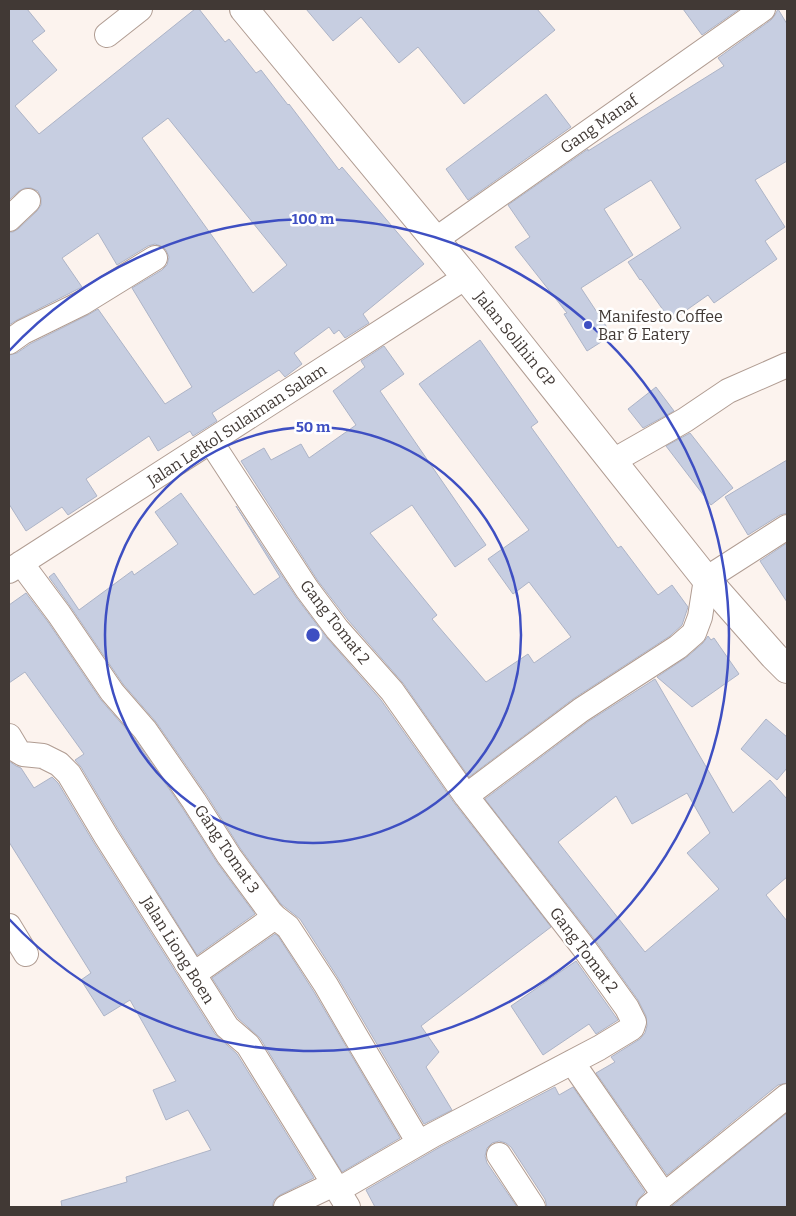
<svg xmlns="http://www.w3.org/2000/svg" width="796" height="1216" viewBox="0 0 796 1216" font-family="Bitter,serif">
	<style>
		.building { fill: #c7cee1; stroke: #adb4c7; fill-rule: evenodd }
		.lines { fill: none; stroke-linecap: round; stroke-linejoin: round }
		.minor-casing { stroke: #b09c92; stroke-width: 26 }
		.secondary-casing { stroke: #b09c92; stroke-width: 30 }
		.minor { stroke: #fff; stroke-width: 24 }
		.secondary { stroke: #fff; stroke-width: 28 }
		.ring { fill: none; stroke: #3e4fc2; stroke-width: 2.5 }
		.poi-dot { fill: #3e4fc2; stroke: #fff; stroke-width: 2 }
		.labels { text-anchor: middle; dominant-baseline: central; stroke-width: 5; stroke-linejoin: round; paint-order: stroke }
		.street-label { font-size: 16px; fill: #413935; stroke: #fff }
		.poi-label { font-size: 16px; fill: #413935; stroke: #fff; text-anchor: start }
		.centre { fill: #3e4fc2; stroke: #fff; stroke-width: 2.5 }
		.ring-label { font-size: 15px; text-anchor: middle; font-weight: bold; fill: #3e4fc2; stroke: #fff; stroke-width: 5; stroke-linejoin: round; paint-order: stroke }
	</style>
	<rect width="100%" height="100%" fill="#fcf3ee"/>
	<path class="building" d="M9 9H27L45 31 32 41 57 70 15 106 39 134 195 9H199L225 42 229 39 256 73 261 70 288 105 289 104 339 170 342 167 424 264 363 314 369 323 345 338 339 330 334 334 329 327 294 353 302 364 285 377 279 370 212 413 217 421 193 436 190 431 158 451 149 436 86 479 97 496 68 515 62 507 26 531 9 504V355L17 353 30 344 88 315 98 309 165 404 192 387 132 288 162 270 167 265 169 257 166 250 161 246 155 244 148 246 117 265 98 233 62 258 82 287 17 320 9 325V232H13L18 229 37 211 41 205V198L38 191 31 188H25L19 191 9 200ZM168 118 287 265 253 293 142 138Z
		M306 9H537L555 30 464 104 418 47 399 63 361 17 333 41Z
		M683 9H737L738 10 702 35Z
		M778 9 787 24V161L755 180 785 227 765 241 777 259 714 303 708 295 671 321 641 279 640 280 628 262 681 228 651 180 604 209 633 255 581 288 612 335 587 351 564 314 567 313 515 247 530 237 508 205 588 149V151L724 66 718 58 771 20 775 15Z
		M546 94 571 127 468 200 446 169Z
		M480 340 538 422 531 427 618 548 621 546 658 595 672 585 688 607 682 625 670 636 573 699 469 777 403 683 348 620 318 581 241 461 264 448 271 460 301 444 309 458 356 425 333 391 365 367 361 361 384 346 404 374 380 391 486 545 455 567 412 505 370 533 437 615 432 619 486 682 528 654 534 663 571 637 529 582 513 594 488 559 529 530 419 384Z
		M656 387 674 411 643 428 628 409Z
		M690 433 733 488 711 505 666 446Z
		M787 460V513L780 515 748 535 725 497Z
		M181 493 254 595 280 577 236 506 296 597 327 638 381 700 455 804 551 927 421 1026 439 1052 426 1067 452 1110 424 1124 338 978 300 919 281 904 240 848 206 794 156 722 123 684 70 606 49 577 54 573 79 610 132 571 134 575 178 544 155 512Z
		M787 543V602L760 561Z
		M26 593 48 622 101 700 134 738 183 809 218 864 255 914 197 955 118 829 81 767 75 760 84 754 25 672 9 683V605Z
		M708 636 711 640 714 638 739 674 692 707 657 677 687 657 703 643Z
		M655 679 733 813 770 780 787 799V877L766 895 787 921V1083L778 1085 667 1175 596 1073 615 1062 611 1057 640 1039 645 1033 647 1026 646 1016 638 1000 595 940 485 799 589 721ZM687 793 710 833 687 853 719 889 645 952 558 842 616 796 632 824Z
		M766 719 787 737V768L777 780 741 749Z
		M9 761 16 766 21 768 34 788 52 777 58 783 94 843 215 1034 237 1054 314 1178 280 1195 274 1200 272 1207H62L61 1201 127 1182 126 1177 211 1150 188 1110 166 1120 153 1090 176 1081 130 1000 104 1016 81 980 91 973 9 842Z
		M275 934 278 936 314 992 400 1138 342 1172 260 1038 238 1018 212 978Z
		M576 961 618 1020 596 1034 589 1024 543 1055 511 1006Z
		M555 1087 559 1095 573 1087 645 1192 636 1202V1207H547L545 1199 511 1147 506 1143 499 1141 492 1143 487 1148 485 1156 487 1163 517 1207H375L366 1190 440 1147Z
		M787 1113V1207H671L672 1206Z"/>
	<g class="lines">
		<defs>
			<path id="minor" d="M107 35 140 9
				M9 219 28 201
				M435 240 763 9
				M9 342 23 332 82 303 155 258
				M211 442 307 589 337 629 392 691 466 796 584 948 627 1008 634 1022 632 1028 599 1048 433 1135 338 1190
				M613 461 685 420 728 391 787 365
				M21 563 59 614 112 692 145 730 194 801 229 856 271 913 275 917 288 927 326 985 355 1035 419 1143
				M9 571 466 277
				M9 736 18 751 23 754 43 756 59 764 69 774 106 836 227 1027 248 1045 334 1184
				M466 796 581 710 678 647 694 633 700 617 706 579 787 527
				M9 926 26 954
				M194 974 275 917
				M572 1062 664 1195
				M499 1155 533 1207
				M286 1207 334 1184 348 1207
				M649 1207 787 1096"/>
			<path id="secondary" d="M244 9 466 277 706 579 774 656 787 669"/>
		</defs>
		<use href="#minor" class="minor-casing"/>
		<use href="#secondary" class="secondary-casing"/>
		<use href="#minor" class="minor"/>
		<use href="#secondary" class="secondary"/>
	</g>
	<g class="ring">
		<circle cx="313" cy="635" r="208"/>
		<path d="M9 351A416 416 0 1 1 9 919"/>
	</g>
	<circle class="poi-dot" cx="588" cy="325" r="5"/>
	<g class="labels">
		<g class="street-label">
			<text transform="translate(599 124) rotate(-35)">Gang Manaf</text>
			<text transform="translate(515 339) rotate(51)">Jalan Solihin GP</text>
			<text transform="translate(237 425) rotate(-33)">Jalan Letkol Sulaiman Salam</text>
			<text transform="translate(335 622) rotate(52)">Gang Tomat 2</text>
			<text transform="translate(227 849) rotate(56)">Gang Tomat 3</text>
			<text transform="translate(178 950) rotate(58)">Jalan Liong Boen</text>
			<text transform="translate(584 950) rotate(53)">Gang Tomat 2</text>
		</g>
		<g class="poi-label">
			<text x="598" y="316">Manifesto Coffee<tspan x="598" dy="18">Bar &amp; Eatery</tspan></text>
		</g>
	</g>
	<circle cx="313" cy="635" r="8" class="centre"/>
	<g class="ring-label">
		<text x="313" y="224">100 m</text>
		<text x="313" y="432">50 m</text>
	</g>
	<rect width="796" height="1216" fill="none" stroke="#413935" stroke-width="20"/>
</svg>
